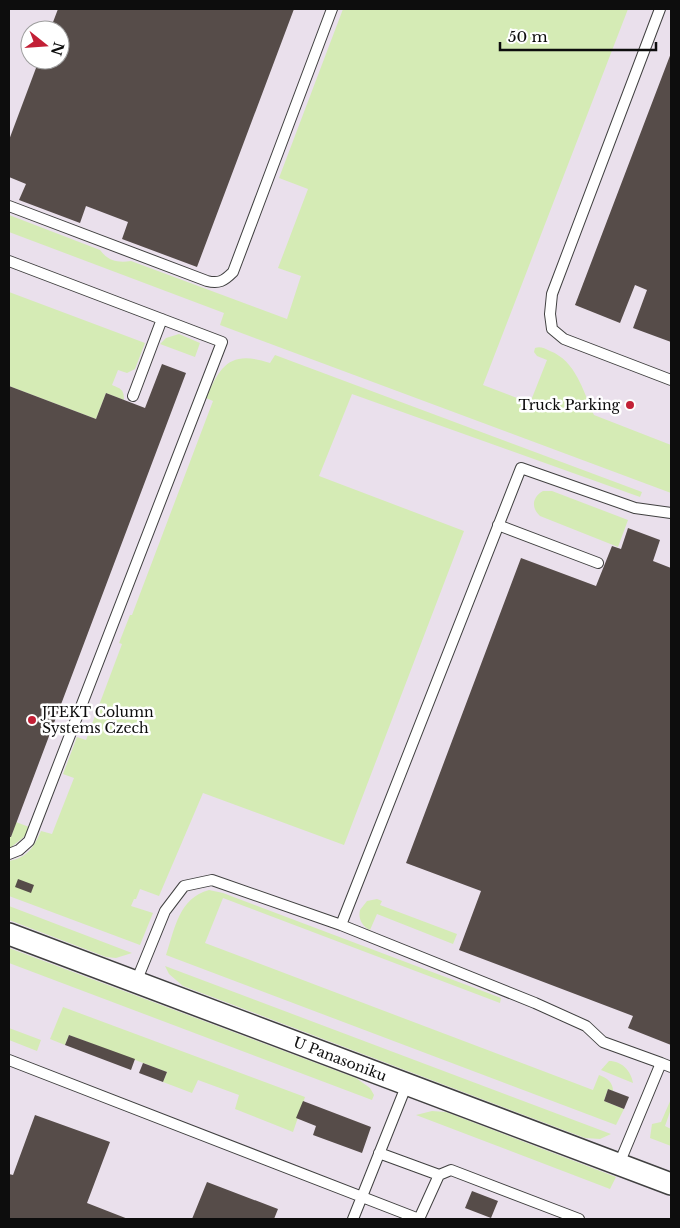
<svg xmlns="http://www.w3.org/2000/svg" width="680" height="1228" viewBox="0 0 680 1228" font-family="'Libre Baskerville',serif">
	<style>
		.industrial { fill: #eae0ec; fill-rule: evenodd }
		.green { fill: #d5ebb5 }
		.building { fill: #564c49 }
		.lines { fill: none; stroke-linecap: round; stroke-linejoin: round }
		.service-casing { stroke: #404040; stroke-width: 12 }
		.minor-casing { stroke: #404040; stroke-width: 24 }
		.service { stroke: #fff; stroke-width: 10 }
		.minor { stroke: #fff; stroke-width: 21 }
		.poi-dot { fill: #c22036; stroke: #fff; stroke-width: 2 }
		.labels { text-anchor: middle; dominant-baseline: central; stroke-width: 5; stroke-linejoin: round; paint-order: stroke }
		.poi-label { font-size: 14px; fill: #0d0d0d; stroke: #fff; text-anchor: end }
		.street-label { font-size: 14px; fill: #0d0d0d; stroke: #fff }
	</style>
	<rect width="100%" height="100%" fill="#fffaec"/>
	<path class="industrial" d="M9 9H671V1219H9ZM30 30H60V60H30Z"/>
	<path class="green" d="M343 9H628L483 385 530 403 547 360 537 356 534 352 535 348C540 346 544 348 550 351 576 361 583 391 594 415L671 445V493L220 325 224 313 9 232V215L100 250C108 261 118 263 131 261L287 319 301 276 278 268 308 189 279 178Z
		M9 292 145 343 135 369 127 373 118 370 112 385C121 389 124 389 124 400L106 393 96 419 9 386Z
		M179 334 200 343 195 357 160 344 166 338Z
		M275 355 642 492 640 497 352 394 319 476 464 531 344 845 203 793 159 896 140 889 136 899H134L131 906 153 913 140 945 9 896V861C27 858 34 847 41 831L52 834 74 778 63 774 77 737 86 740 122 644 119 643 130 615H132L213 401 206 398C221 364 231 350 270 363Z
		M543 491H552L628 520 618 547 540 516C531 508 532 497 543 491Z
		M16 822 29 827 25 836 9 849V837H11Z
		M209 890 223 893 501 998 500 1003 223 898 205 943 593 1090 599 1075C607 1078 613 1082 613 1091L608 1089 604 1101 624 1109 616 1125 166 955C175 928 179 898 209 890Z
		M377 899 382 901 380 905 457 934 453 944 377 914 370 930C362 926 358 919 360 910L367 901Z
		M9 906 132 953 116 958 106 957 9 920Z
		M9 948 356 1078 370 1088 374 1095 372 1100 9 963Z
		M165 966 611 1134 600 1139 585 1138 183 986 169 974Z
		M63 1007 305 1097 293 1132 235 1109 239 1095 198 1080 192 1093 163 1082 167 1072 69 1035 65 1045 50 1039Z
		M9 1028 41 1040 37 1051 9 1040Z
		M609 1061C622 1061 631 1071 633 1083L601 1070Z
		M671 1099V1109L665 1126 671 1129V1146L650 1138 652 1124 661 1122Z
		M432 1111 446 1112 616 1177 610 1189 416 1115Z"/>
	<path class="building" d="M58 9H294L197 267 122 239 128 222 86 206 80 223 19 200 26 184 9 177V140L39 60H60V30H50Z
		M671 53V342L633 328 647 290 635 285 620 323 575 305Z
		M162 364 186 373 11 837H9V386L96 419 106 393 145 408Z
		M628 528 660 540 653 561 671 568V1045L628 1028 633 1016 459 950 481 891 406 863 521 558 596 586 612 546 621 549Z
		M18 879 34 885 31 893 15 887Z
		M69 1035 135 1059 131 1070 65 1045Z
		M143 1063 167 1072 163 1082 139 1073Z
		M608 1089 629 1097 624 1109 604 1101Z
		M303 1101 371 1127 362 1153 313 1135 316 1126 296 1118Z
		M35 1115 110 1142 87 1203 128 1219H9V1174L13 1175Z
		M207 1182 278 1209 274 1219H192Z
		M472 1191 498 1201 491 1218 465 1208Z"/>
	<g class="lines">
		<defs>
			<path id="service" d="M660 9 552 294 550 314 552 329 564 339 671 380
				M9 206 207 281C219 284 224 281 233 272L332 9
				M9 261 222 342 29 841 19 850 9 854
				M133 396 162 319
				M498 525 598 563
				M341 925 535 1003 586 1026 603 1042 661 1063
				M136 982 165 911 184 886 212 880 341 925 521 468 635 508 671 513
				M9 1060 419 1219
				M379 1153 439 1175 451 1170 579 1219
				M619 1164 661 1063 671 1067
				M353 1219 407 1084
				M419 1219 439 1175"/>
			<path id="minor" d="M9 934 671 1184"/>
		</defs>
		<use href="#service" class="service-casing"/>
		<use href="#minor" class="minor-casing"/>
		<use href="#service" class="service"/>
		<use href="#minor" class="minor"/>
	</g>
	<g class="poi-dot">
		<circle cx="630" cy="405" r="5"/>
		<circle cx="32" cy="720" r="5"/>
	</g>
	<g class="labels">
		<g class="poi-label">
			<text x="620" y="405">Truck Parking</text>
			<text x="42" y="712" text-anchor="start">JTEKT Column<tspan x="42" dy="16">Systems Czech</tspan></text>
		</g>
		<g class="street-label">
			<text transform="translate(340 1059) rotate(21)">U Panasoniku</text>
		</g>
	</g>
	<rect width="680" height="1228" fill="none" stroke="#0d0d0d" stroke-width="20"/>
	<g transform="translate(45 45) rotate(107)"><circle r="24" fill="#ffffff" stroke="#9e9e9e"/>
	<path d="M0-4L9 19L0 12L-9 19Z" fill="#c22036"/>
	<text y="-8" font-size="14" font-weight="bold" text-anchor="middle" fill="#0d0d0d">N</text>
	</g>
	<path d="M500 42v8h156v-8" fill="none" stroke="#0d0d0d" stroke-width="2.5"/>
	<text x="508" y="42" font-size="15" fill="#0d0d0d" stroke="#ffffff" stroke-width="4" paint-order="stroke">50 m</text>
</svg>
